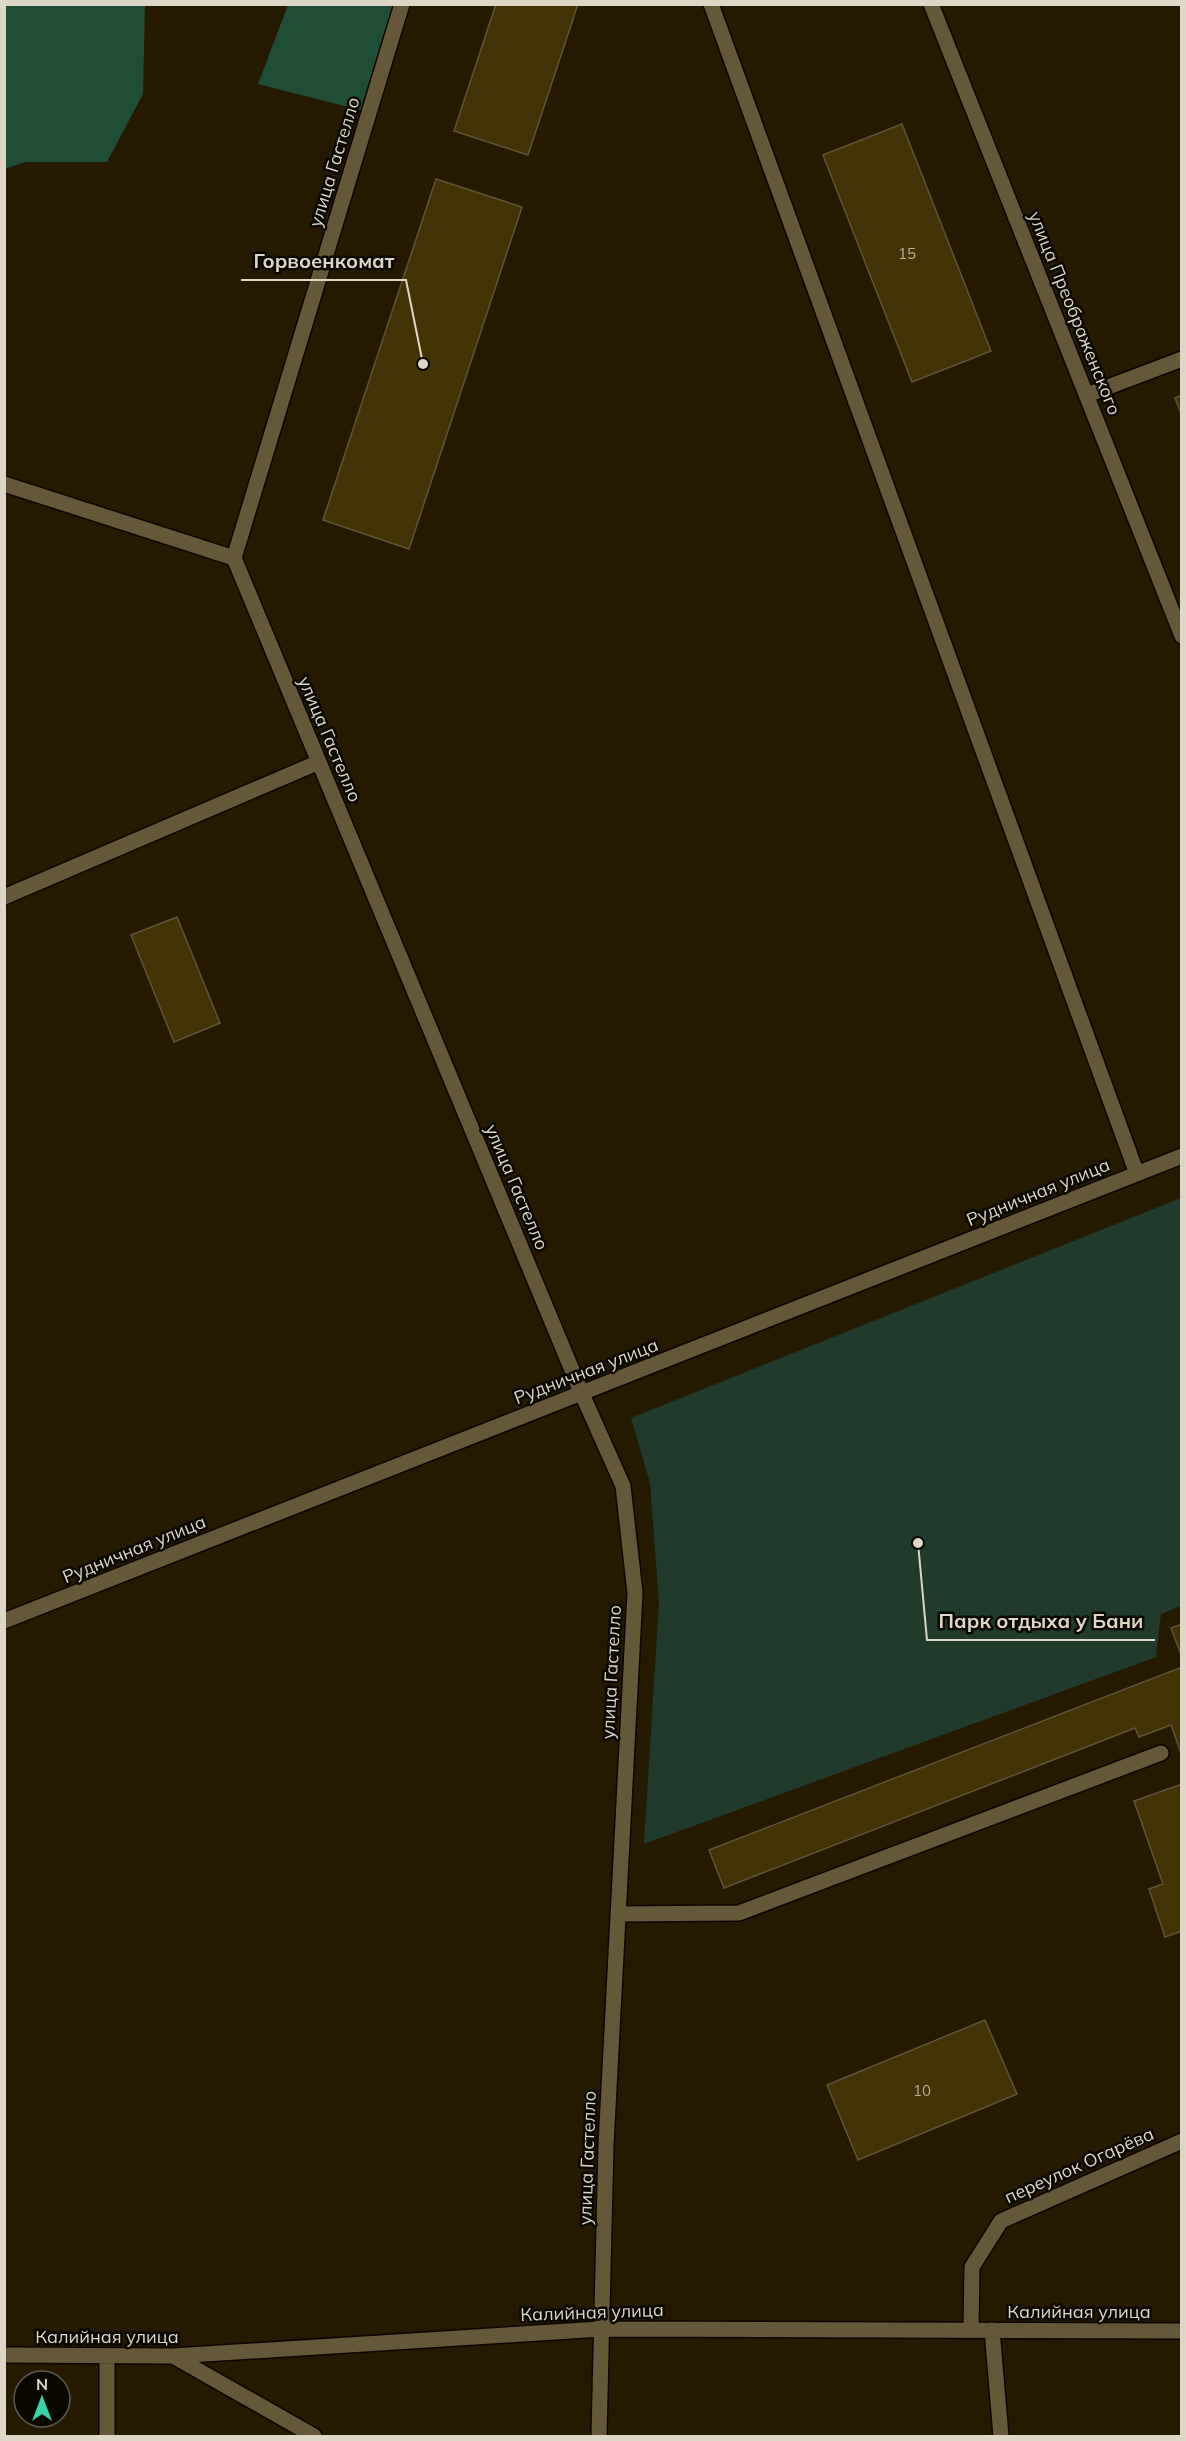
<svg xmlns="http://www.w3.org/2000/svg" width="1186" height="2441" viewBox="0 0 1186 2441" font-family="Mulish,sans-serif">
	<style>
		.green { fill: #203a2c }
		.forest { fill: #1f4d36 }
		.building { fill: #433305; stroke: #605436; stroke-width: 1.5 }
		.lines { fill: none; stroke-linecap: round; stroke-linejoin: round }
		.minor-casing { stroke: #0e0500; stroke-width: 18 }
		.minor { stroke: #645839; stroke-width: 15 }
		.labels { text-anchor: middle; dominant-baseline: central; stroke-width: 5; stroke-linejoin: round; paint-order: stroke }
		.number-label { font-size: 15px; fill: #b7ae96 }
		.street-label { font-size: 18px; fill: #ded7c6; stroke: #0a0600 }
		.leader { fill: none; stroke: #ded7c6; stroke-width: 2 }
		.callout-dot { fill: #ded7c6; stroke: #0a0600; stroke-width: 2 }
		.callout-label { font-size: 20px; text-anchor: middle; font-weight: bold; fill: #ded7c6; stroke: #0a0600; stroke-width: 5; stroke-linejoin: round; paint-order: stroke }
	</style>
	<rect width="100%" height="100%" fill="#251a00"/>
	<path class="green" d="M1181 1198V1606L1161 1614 1156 1657 644 1844 659 1603 650 1483 631 1418Z"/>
	<path class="forest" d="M4 5H145L143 94 107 162H25L5 169Z
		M288 5H395L364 111 258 84Z"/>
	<path class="building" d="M496 4H578L528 155 454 131Z
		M902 124 991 351 912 382 823 155Z
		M436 179 522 207 409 549 323 520Z
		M1182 395V416L1175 398Z
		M177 917 220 1023 174 1042 131 935Z
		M1182 1624V1657L1171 1628Z
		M1182 1667V1756L1171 1725 1139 1737 1135 1728 724 1888 709 1850Z
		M1182 1784V1931L1165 1937 1149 1889 1163 1884 1134 1801Z
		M985 2020 1017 2094 858 2160 827 2085Z"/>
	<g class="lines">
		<defs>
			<path id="minor" d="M402 4 234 558 582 1394 623 1486 635 1593 606 2145 599 2436
				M711 4 1137 1174
				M931 4 1182 636
				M1087 395 1182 359
				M4 484 234 558
				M4 897 319 762
				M4 1621 1182 1156
				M618 1914 739 1913 1161 1753
				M971 2330 972 2267 1001 2221 1182 2141
				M992 2330 1001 2436
				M4 2355 173 2356 601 2329 1182 2331
				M173 2356 314 2436
				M107 2436V2356"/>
		</defs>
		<use href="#minor" class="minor-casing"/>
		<use href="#minor" class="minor"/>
	</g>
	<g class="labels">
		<g class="number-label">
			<text x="907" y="253">15</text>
			<text x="922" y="2090">10</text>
		</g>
		<g class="street-label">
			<text transform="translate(334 162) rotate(-73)">улица Гастелло</text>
			<text transform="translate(1075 313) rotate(68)">улица Преображенского</text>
			<text transform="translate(330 739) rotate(67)">улица Гастелло</text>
			<text transform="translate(517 1187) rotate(67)">улица Гастелло</text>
			<text transform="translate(1038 1192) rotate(-22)">Рудничная улица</text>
			<text transform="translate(586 1371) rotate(-21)">Рудничная улица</text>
			<text transform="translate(134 1549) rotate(-22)">Рудничная улица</text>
			<text transform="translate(611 1672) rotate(-87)">улица Гастелло</text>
			<text transform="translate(587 2158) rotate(-88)">улица Гастелло</text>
			<text transform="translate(1079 2165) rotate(-24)">переулок Огарёва</text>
			<text x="1079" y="2311">Калийная улица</text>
			<text transform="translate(592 2312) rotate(-2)">Калийная улица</text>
			<text x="107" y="2336">Калийная улица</text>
		</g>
	</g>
	<path class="leader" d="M423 364L406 280H241M918 1543L927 1640H1155"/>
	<g class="callout-dot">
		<circle cx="423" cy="364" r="6"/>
		<circle cx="918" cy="1543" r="6"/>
	</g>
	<g class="callout-label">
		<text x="324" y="268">Горвоенкомат</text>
		<text x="1041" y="1628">Парк отдыха у Бани</text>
	</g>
	<rect width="1186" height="2441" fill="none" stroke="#ded7c6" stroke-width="12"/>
	<g transform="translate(42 2399)"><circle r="28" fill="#0a0600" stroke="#5f5a4f" stroke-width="1.5"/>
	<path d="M0-4.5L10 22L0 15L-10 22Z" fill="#34d4a8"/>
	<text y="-9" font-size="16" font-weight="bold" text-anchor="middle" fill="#ded7c6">N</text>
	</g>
</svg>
